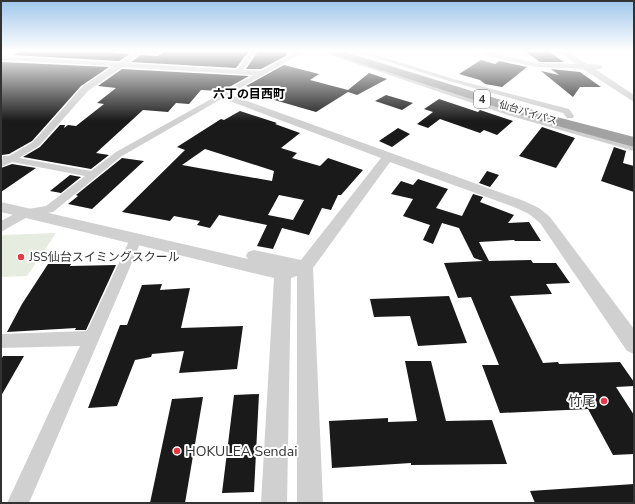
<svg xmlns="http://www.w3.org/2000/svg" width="635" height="504" viewBox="0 0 635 504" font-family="'Nunito Sans','Noto Sans JP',sans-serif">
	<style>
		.green { fill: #e6ecdf }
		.building { fill: #1a1a1a; fill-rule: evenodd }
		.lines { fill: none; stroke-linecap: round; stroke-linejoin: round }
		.minor { fill: #d0d0d0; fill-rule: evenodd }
		.tertiary { fill: #d0d0d0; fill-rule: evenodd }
		.trunk { fill: #a2a2a2; fill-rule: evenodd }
		.poi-dot { fill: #e63946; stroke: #fff; stroke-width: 1.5 }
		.labels { text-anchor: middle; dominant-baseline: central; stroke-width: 4; stroke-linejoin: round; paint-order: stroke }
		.far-street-label { font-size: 10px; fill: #333; stroke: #fff }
		.shield { fill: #fff; stroke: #707070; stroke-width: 1 }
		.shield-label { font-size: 11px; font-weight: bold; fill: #333 }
		.far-quarter-label { font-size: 12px; font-weight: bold; fill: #000; stroke: #fff }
		.poi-label { font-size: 12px; fill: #333; stroke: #fff; text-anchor: start }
		.near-poi-label { font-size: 14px; fill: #333; stroke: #fff; text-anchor: end }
	</style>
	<rect width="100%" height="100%" fill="#fff"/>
	<path class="green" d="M56 233 27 276 1 277V238L3 235Z"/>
	<path class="building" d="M22 51H115L112 53 130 54 119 61 13 55Z
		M165 51H249L236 68 131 62 141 55 158 56Z
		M258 51H287L286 56 261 69H246Z
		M525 51H548L564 62H540Z
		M481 60 495 64 499 61 527 67 502 87 485 84 480 80 459 74Z
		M1 62 109 67 81 86 32 141 9 154 2 155 1 159Z
		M284 65 319 74 310 80 348 90 369 73 387 79 357 95 348 92 316 112 264 97 259 90 246 86Z
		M122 69 249 76 222 91 201 90 189 104 176 103 168 112 143 110 96 153 109 155 91 169 23 157 40 147 60 125H65L64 128 68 125 76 126 104 104 97 103 116 88 98 86Z
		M551 69 580 72 601 87H580L573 97 541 71 559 75Z
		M386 95 413 103 402 110 375 101Z
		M439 99 478 112 480 110 513 121 497 135 484 130 480 133 440 119 428 128 417 124 433 112 424 109Z
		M240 111 277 123 275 124 300 133 281 148 297 153 292 158 320 166 328 158 363 170 341 195H338L331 210 322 208 309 235 282 228 273 249 257 246 267 225 219 215 210 228 197 225 200 221 174 216 170 221 122 212 185 150 177 147 221 119 224 120ZM205 149 274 171 272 181 182 165ZM279 195 304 200 293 220 268 215Z
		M542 127 575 138 556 168 519 156Z
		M398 128 410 134 392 147 379 141Z
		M614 147 626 151 623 163 634 166V192L601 181Z
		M122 158 144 161 92 209 68 204 78 196 76 195Z
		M12 164 36 168 1 192V168Z
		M487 171 499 175 490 187 479 183Z
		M70 175 81 177 61 193 50 191Z
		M418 179 448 189 436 208 462 216 473 194 483 197 480 202 514 215 508 223 529 222 541 241H515L514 240 479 242 489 261 531 260 533 263H556L570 283 546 284 552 294 510 296 543 363 558 362 559 364 620 362 634 382V386L616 387 634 415V454L613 455 588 409 500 413 482 365H499L471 297 458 298 444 263 483 261 474 258 459 228 442 223 433 244 423 240 430 225 403 216 413 199 391 194 401 181 413 185Z
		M48 264H71L70 266 116 265 86 330H75L76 328 7 332 22 304Z
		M162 284 160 290 190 288 181 328 243 326 237 369 179 373 184 351 152 354 151 357 135 360 117 406 88 408 120 325H127L142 285Z
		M449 296 467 343 418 346 410 316 374 317 370 299Z
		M3 356H24L1 396V360Z
		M405 361H431L446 421 492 420 507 464 411 465V463L332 468 329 421 388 418V422L417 421Z
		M259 394 254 492 222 493 234 395Z
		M203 397 185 503H150L172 399Z
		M634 484V503H535L530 491Z"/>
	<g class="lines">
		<path class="minor" d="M137 51H144L127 63 237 70 251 51H257L243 70 261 71 298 51H305L122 156 53 212 29 216 1 232V221L22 210 46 206 85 176 12 162 1 167 3 156H9L33 142 82 87 114 66 1 60V56L119 63ZM122 67 254 75 116 152 91 171 19 158 39 146 88 91Z
			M318 51H327L517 112 634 145V151L511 116Z
			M355 51H364L453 79 569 109 574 116 573 118H567L563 113 449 81Z
			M136 235 140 236 142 239 29 503H7L80 346 1 348V334L87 331 130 239 132 236Z"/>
		<path class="tertiary" d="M474 51H487L536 63 576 64 558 51H567L587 64 602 65V69H595L634 95V102L583 69 536 67 475 53Z
			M222 92 524 201 539 208 550 217 634 329V354L627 351 540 223 529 214 514 207 390 162 313 268 323 503H297V276L291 278 287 503H261L274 278 1 212V202L248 259 246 256 248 252 254 250 301 260 381 158 219 97 217 95 219 93Z"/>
		<path class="trunk" d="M327 51H342L553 116 634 137V147L543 122 328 53Z"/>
	</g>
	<linearGradient id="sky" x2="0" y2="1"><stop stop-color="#9ec6ea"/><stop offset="0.42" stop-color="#fff"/><stop offset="1" stop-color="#fff" stop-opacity="0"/></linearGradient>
	<rect width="635" height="121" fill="url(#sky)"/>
	<g class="poi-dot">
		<circle cx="21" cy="257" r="4"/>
		<circle cx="604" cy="401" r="4"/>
		<circle cx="177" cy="451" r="4"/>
	</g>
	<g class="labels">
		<g class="far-street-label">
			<text transform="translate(528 113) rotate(17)">仙台バイパス</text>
		</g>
		<rect class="shield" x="474" y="90" width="16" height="18" rx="3"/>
		<g class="shield-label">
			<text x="482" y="99">4</text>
		</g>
		<g class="far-quarter-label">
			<text x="249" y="94">六丁の目西町</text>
		</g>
		<g class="poi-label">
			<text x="29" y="257">JSS仙台スイミングスクール</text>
		</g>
		<g class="near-poi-label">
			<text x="596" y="401">竹尾</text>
			<text x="185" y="451" text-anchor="start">HOKULEA Sendai</text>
		</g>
	</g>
	<rect width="635" height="504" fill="none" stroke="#333333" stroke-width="4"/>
</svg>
